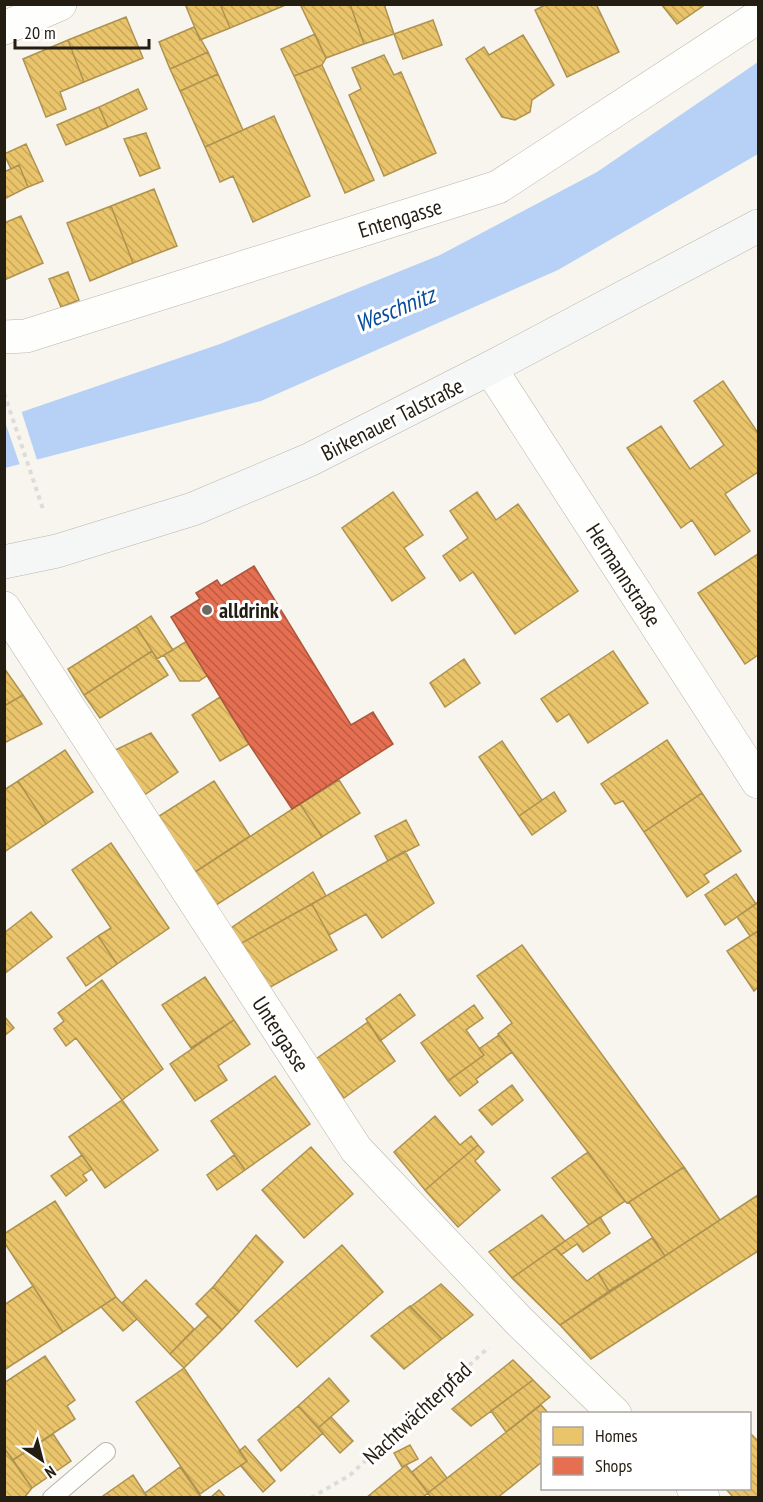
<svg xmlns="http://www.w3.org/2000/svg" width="763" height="1502" viewBox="0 0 763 1502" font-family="'PT Sans Narrow',sans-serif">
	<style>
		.water { fill: #b6d1f5 }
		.pier { fill: #f8f5ee }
		.homes { fill: url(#homes-back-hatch); stroke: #ae9250; stroke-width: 1.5 }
		.shops { fill: url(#shops-back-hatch); stroke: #ac573e; stroke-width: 1.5 }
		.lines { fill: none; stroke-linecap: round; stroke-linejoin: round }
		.service-casing { stroke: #b9b5ac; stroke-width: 20 }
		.minor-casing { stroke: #b9b5ac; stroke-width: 34 }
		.secondary-casing { stroke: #b9b5ac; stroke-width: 34 }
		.path { stroke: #dedcda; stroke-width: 4; stroke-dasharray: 4.5 4.5; stroke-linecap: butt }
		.service { stroke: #fefefc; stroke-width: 18 }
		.minor { stroke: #fefefc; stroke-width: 33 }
		.secondary { stroke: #f5f7f7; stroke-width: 33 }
		.poi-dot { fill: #6e695f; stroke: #fff; stroke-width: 2 }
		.labels { text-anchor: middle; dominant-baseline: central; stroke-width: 6; stroke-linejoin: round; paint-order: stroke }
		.street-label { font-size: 22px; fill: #241e12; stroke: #fff }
		.poi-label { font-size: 22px; font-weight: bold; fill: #241e12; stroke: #fff; text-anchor: start }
		.water-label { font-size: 24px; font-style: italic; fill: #094e9c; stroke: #fff }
	</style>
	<defs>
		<pattern id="homes-back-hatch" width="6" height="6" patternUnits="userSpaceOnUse" patternTransform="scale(1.5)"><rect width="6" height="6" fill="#e9c46a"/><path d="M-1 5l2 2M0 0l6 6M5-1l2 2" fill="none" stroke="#c8a85b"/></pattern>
		<pattern id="shops-back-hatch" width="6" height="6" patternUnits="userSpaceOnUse" patternTransform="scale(1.5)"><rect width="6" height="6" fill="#e76f51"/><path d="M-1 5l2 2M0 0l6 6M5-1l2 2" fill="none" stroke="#bb5b42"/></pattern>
	</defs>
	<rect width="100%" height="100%" fill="#f8f5ee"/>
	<path class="water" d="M758 62V154L558 270 261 401 5 468 4 418 220 344 440 255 597 172Z"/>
	<path class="pier" d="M21 410 38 463 21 468 4 419V415Z"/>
	<path class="homes" d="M185 4H220L230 28 200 40Z
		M220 4H288L230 28Z
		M300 4H350L364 44 326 58Z
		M350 4H384L394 34 364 44Z
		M547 4H596L619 52 567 77 535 10Z
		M661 4H706L677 24Z
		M126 17 143 58 84 82 68 40Z
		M433 20 442 45 403 59 394 34Z
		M194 27 208 52 170 69 159 42Z
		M315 34 326 58 322 65 294 76 281 49Z
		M523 35 554 85 532 100 530 112 515 120 502 117 466 59 484 47 489 55Z
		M68 40 84 82 60 92 66 109 46 117 23 59Z
		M208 52 218 74 180 91 170 69Z
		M384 55 394 75 401 72 436 153 384 176 349 95 361 89 352 68Z
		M322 65 374 180 345 193 294 76Z
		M218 74 243 130 205 147 180 91Z
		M138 89 147 109 108 127 99 107Z
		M99 107 108 127 66 145 57 125Z
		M274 116 310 196 253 222 233 176 220 182 205 147Z
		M146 133 160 168 140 176 124 139Z
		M26 144 43 181 28 187 19 165 11 169 4 154Z
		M19 165 28 187 4 199V172Z
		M154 189 177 246 133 263 111 206Z
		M111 206 133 263 90 281 67 223Z
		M21 216 43 263 4 280V223Z
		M68 272 79 300 61 307 49 279Z
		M723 381 758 433V472L725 494 750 531 715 555 692 520 681 528 627 448 661 426 690 469 724 445 694 401Z
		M393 492 423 535 404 548 425 578 392 601 342 528Z
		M477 492 496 520 518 504 578 591 515 634 473 572 460 581 443 556 468 538 450 511Z
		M758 554V655L745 664 698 593Z
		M151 616 173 650 157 659 136 626Z
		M136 626 152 651 84 695 68 669Z
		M187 641 208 675 199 681H180L164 655Z
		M152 651 168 675 100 718 84 695Z
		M613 651 648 703 588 743 569 714 557 722 541 699Z
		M464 659 480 683 445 707 430 683Z
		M4 668 23 695 4 706Z
		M23 695 42 724 4 743V706Z
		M220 697 249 744 220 761 192 715Z
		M151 733 178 772 143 796 113 751Z
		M667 740 702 793 644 832 623 801 615 804 601 784Z
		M502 741 542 800 519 816 479 757Z
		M65 750 93 792 46 824 18 781Z
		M339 780 360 813 322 837 300 804Z
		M18 781 46 824 4 852V790Z
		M214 781 250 836 189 876 153 820Z
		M554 792 566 811 532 835 519 816Z
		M702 793 741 851 704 875 709 882 687 897 644 832Z
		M300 804 322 837 210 909 189 876Z
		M406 820 419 845 388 861 375 836Z
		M111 843 169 928 117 964 98 936 111 928 72 870Z
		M405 851 434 903 382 938 366 914 329 935 312 904Z
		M313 872 326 896 240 944 231 928Z
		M736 874 756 904 725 925 705 895Z
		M758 902V931L750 936 737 917Z
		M312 904 337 950 265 990 240 944Z
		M31 912 52 937 4 974V933Z
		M758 931V987L754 991 727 951Z
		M98 936 117 964 86 986 67 958Z
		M522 945 684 1167 629 1202 627 1203 625 1201 498 1034 512 1023 477 976Z
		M205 977 234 1020 191 1048 162 1005Z
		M102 980 163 1069 122 1100 76 1038 66 1046 54 1029 64 1021 58 1013Z
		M400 994 415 1015 380 1041 366 1019Z
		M474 1005 483 1018 466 1030 484 1055 448 1081 421 1043Z
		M4 1016 14 1028 4 1036Z
		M234 1020 250 1044 218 1066 227 1080 195 1101 170 1064Z
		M368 1022 395 1061 344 1098 316 1059Z
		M499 1035 512 1052 476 1079 478 1082 460 1096 448 1081 484 1055 479 1049Z
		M275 1076 310 1124 245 1170 211 1121Z
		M512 1085 523 1100 492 1125 479 1110Z
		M122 1100 158 1150 105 1188 69 1137Z
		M435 1116 460 1145 471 1136 478 1145 425 1190 394 1152Z
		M478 1145 484 1152 475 1161 500 1190 458 1227 425 1190Z
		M311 1147 353 1194 304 1238 262 1190Z
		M588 1152 625 1201 589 1225 552 1178Z
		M82 1155 92 1169 83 1175 87 1180 66 1196 51 1176Z
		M234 1155 245 1170 217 1190 207 1175Z
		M684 1167 720 1220 665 1256 629 1202Z
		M758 1195V1251L591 1359 560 1325Z
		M55 1201 116 1297 63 1332 4 1242V1234Z
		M542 1215 565 1241 512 1278 489 1252Z
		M600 1217 610 1233 583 1252 577 1244 561 1255 555 1248Z
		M256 1235 283 1262 239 1312 213 1287Z
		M652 1238 665 1256 609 1291 598 1273Z
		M342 1245 383 1292 297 1367 255 1321Z
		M555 1248 587 1281 598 1273 609 1291 560 1325 512 1278Z
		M146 1280 194 1329 170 1354 122 1303Z
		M441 1284 473 1315 442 1339 410 1307Z
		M33 1286 63 1332 4 1370V1305Z
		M213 1287 239 1312 222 1330 196 1304Z
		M116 1297 137 1319 123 1331 101 1307Z
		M410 1306 442 1339 404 1369 371 1336Z
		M208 1316 222 1330 184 1368 170 1354Z
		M45 1356 75 1400 67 1406 75 1419 13 1460 4 1448V1383Z
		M513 1360 533 1380 471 1426 452 1409Z
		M184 1368 247 1461 200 1494 136 1402Z
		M329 1378 349 1401 318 1428 298 1406Z
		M533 1380 550 1397 506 1432 491 1411Z
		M541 1405 549 1414H542V1462L497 1498H431L428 1493Z
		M298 1406 323 1433 281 1471 258 1440Z
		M331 1417 353 1441 340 1453 318 1428Z
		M750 1433 758 1441V1497L734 1498 725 1488H750Z
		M53 1434 71 1461 32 1488 13 1460Z
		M410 1445 418 1459 402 1467 394 1453Z
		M245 1446 275 1481 263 1492 241 1466 247 1461 239 1451Z
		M4 1448 32 1488 24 1498H4Z
		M431 1457 447 1478 428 1493 412 1472Z
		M406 1465 428 1493 422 1498H366Z
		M180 1467 202 1498H148L145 1493Z
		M133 1475 148 1498H104L103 1496Z
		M219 1490 226 1498H210Z"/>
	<path class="shops" d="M254 566 351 725 373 712 393 744 292 809 249 744 171 617 200 599 196 593 217 580 221 586Z"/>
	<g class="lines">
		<defs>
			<path id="service" d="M52 1498 106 1452"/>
			<path id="minor" d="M4 28 60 4
				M4 337 26 336 498 187 758 17
				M490 368 758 782
				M4 608 356 1149 518 1320 615 1414
				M693 1488 703 1498"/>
			<path id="secondary" d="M4 562 57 551 193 509 309 460 490 368 758 226"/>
		</defs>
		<use href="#service" class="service-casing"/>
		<use href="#minor" class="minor-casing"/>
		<use href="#secondary" class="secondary-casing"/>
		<path class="path" d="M4 393 44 512
			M311 1498 350 1475 489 1347"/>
		<use href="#service" class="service"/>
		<use href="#minor" class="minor"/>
		<use href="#secondary" class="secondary"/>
	</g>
	<circle class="poi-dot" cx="207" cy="610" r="6"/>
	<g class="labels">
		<g class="street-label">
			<text transform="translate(400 218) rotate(-17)">Entengasse</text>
			<text transform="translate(392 419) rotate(-27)">Birkenauer Talstraße</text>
			<text transform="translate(624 575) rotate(57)">Hermannstraße</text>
			<text transform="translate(281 1034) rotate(57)">Untergasse</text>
			<text transform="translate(417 1413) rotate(-43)">Nachtwächterpfad</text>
		</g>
		<g class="poi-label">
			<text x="219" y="610">alldrink</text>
		</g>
		<g class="water-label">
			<text transform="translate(395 309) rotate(-22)">Weschnitz</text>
		</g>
	</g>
	<rect width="763" height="1502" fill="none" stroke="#241e12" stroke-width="12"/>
	<rect x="541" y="1412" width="210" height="78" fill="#ffffff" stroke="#a7a5a0" stroke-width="1.5"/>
	<rect x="553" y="1427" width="30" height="18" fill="#e9c46a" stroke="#a7a5a0" stroke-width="1.5"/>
	<text x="595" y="1442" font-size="18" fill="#241e12">Homes</text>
	<rect x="553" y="1457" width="30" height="18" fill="#e76f51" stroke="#a7a5a0" stroke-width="1.5"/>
	<text x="595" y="1472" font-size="18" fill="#241e12">Shops</text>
	<g transform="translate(42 1460) rotate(145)" stroke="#ffffff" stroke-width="4.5" paint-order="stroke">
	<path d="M0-4.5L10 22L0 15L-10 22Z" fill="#241e12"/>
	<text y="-9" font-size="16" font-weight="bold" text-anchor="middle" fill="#241e12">N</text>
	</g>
	<path d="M15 39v9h134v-9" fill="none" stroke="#241e12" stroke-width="3"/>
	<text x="24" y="39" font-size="18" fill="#241e12" stroke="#ffffff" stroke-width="4.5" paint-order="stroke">20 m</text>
</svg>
